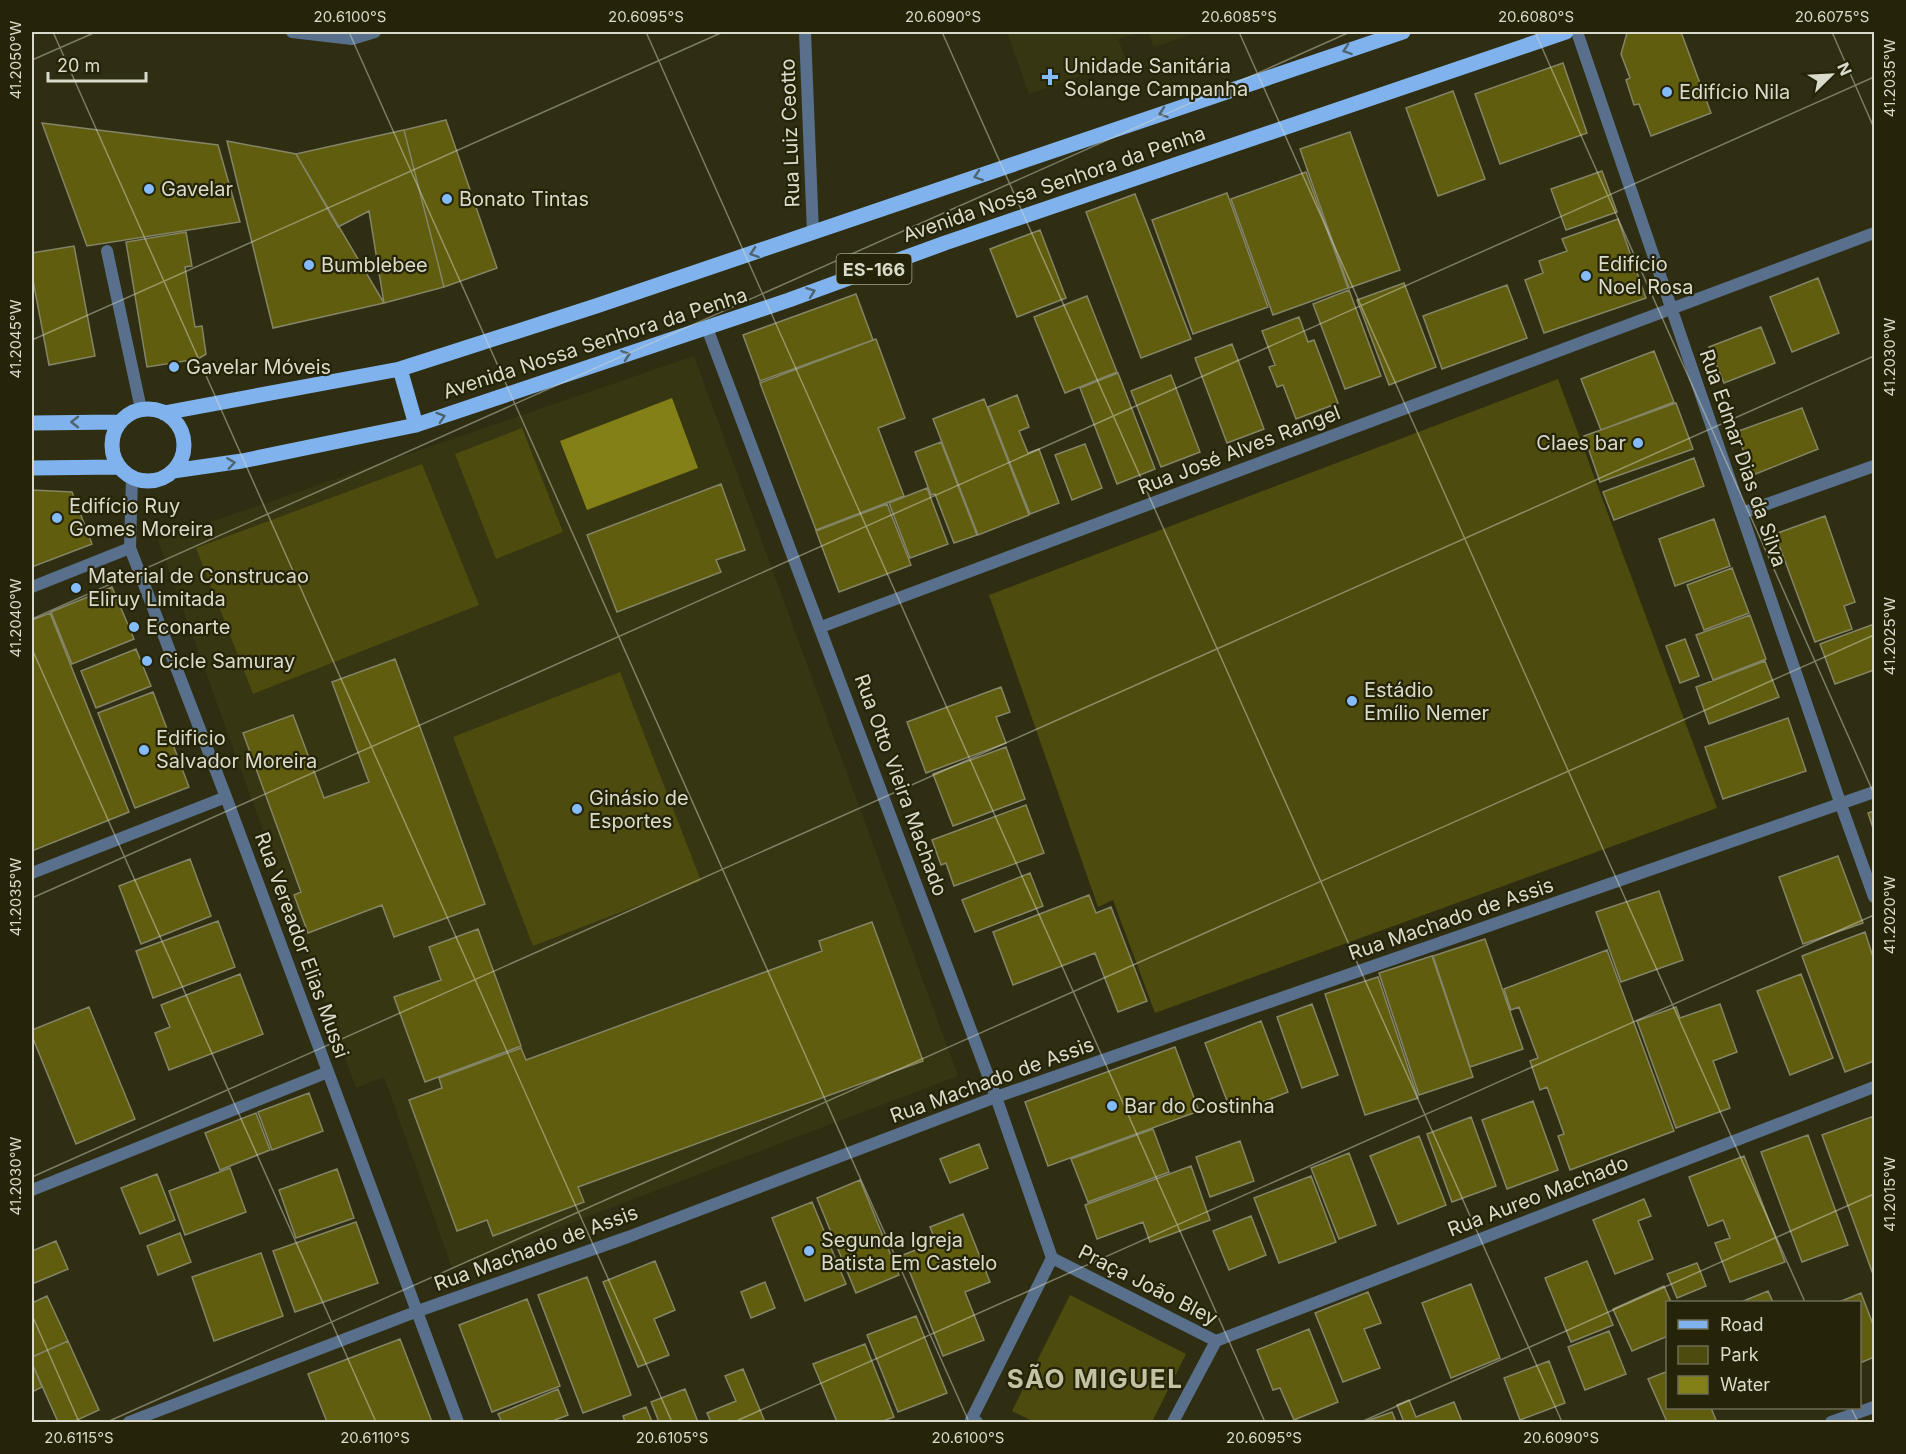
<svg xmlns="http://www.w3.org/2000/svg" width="1906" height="1454" viewBox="0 0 1906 1454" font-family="Inter,sans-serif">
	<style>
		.built { fill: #373612 }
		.green { fill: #4e4b0e }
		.water { fill: #848018 }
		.building { fill: #605d0e; stroke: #848466; stroke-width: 1.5 }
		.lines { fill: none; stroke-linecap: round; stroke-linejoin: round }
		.minor { stroke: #58708c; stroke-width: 12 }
		.primary { stroke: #80b3ed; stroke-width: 15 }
		.oneway { stroke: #4e646f }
		.ticks { fill: none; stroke: #dadbca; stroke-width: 1.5; stroke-opacity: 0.45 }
		.poi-dot { fill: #84bcfb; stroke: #252408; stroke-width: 2 }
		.labels { text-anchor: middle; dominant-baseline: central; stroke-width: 4.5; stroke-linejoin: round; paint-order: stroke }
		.shield { fill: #252408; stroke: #a4a490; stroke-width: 1.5 }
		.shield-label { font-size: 18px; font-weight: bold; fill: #dadbca }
		.poi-label { font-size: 20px; fill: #dadbca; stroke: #252408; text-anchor: start }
		.street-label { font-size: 20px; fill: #dadbca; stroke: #252408 }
		.district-label { font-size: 26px; font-weight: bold; letter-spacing: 1.5px; fill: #c3c3a3; stroke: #252408 }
		.neatline { fill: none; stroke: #dadbca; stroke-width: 2 }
		.ticks-label { font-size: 15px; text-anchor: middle; fill: #dadbca }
	</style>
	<rect width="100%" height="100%" fill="#2f2e13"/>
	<path class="built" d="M1007 32H1141L1118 39 1126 60 1029 94Z
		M1148 32H1199L1154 47Z
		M694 356 958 1076 452 1268 384 1077 356 1088 158 540Z"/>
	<path class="green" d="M1558 379 1717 808 1155 1013 1113 900 1098 907 989 595Z
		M522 428 563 532 496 559 455 454Z
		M422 464 479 605 253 694 196 548Z
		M620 672 701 881 533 946 453 737Z
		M1070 1295 1186 1354 1152 1422H1034L1012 1411Z"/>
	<path class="water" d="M672 398 698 468 587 510 560 441Z"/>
	<path class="building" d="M1632 32H1681L1711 113 1651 136 1639 104 1634 105 1626 80 1630 78 1621 54 1627 33Z
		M1563 63 1587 133 1500 164 1475 94Z
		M1453 91 1485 179 1438 196 1406 108Z
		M446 120 497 268 444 287 404 130Z
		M42 123 218 145 240 222 87 246Z
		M404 130 444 287 384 303 369 211 338 227 296 154Z
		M1350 132 1400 270 1349 288 1300 149Z
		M227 141 296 154 384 303 273 328Z
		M1602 171 1617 212 1566 230 1551 189Z
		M1306 172 1348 288 1273 315 1231 199Z
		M1227 193 1268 307 1193 334 1152 220Z
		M1135 194 1191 339 1141 358 1086 212Z
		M1618 219 1646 298 1544 333 1525 280 1543 273 1539 261 1567 251 1562 239Z
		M1040 230 1066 298 1017 317 990 249Z
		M186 232 192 266 185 267 195 327 202 326 206 354 198 359 147 367 126 242Z
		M74 246 95 356 49 365 32 275V253Z
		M1818 278 1839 333 1792 352 1770 297Z
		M1404 283 1436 367 1389 385 1357 300Z
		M1507 285 1527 338 1442 369 1423 316Z
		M1349 290 1381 376 1345 389 1313 304Z
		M856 294 873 340 760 381 743 335Z
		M1087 296 1117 372 1065 393 1034 317Z
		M1299 317 1308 342 1314 340 1338 403 1296 419 1283 385 1277 387 1269 367 1275 365 1262 331Z
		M1761 327 1775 363 1724 383 1709 347Z
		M876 339 905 418 878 428 904 496 816 530 760 383Z
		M1232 344 1264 429 1227 443 1195 358Z
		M1654 351 1674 402 1601 430 1581 379Z
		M1118 373 1155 469 1117 484 1080 388Z
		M1171 375 1200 452 1161 467 1131 391Z
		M1017 395 1029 427 1019 431 1028 453 1039 449 1059 503 1030 514 988 407Z
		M984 399 1029 515 978 535 933 419Z
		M1676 403 1693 449 1600 482 1584 436Z
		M1802 408 1818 449 1753 475 1736 432Z
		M941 442 977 535 954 543 935 494 931 495 915 452Z
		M1085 444 1102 488 1072 500 1055 455Z
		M1694 458 1704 486 1614 520 1603 492Z
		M721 484 745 550 716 560 721 572 617 612 587 535Z
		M927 488 948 544 910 558 889 503Z
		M32 490 72 492 92 544 32 567Z
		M887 504 911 565 839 592 816 531Z
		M1825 516 1855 602 1844 606 1852 629 1815 642 1775 534Z
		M1714 519 1730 566 1675 586 1659 539Z
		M1732 568 1749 613 1704 630 1687 585Z
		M112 587 134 639 72 664 51 612Z
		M50 613 129 812 32 851V620Z
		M1750 615 1766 659 1713 680 1696 635Z
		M1874 624V670L1835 684 1820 644Z
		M1685 639 1699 676 1680 683 1666 646Z
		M136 649 151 686 96 708 81 671Z
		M395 659 485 904 394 937 382 905 308 933 294 895 301 892 243 733 293 715 324 798 369 782 332 682Z
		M1765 661 1779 697 1709 724 1696 687Z
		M1001 687 1010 712 996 717 1006 743 926 773 907 722Z
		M153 692 189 787 135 808 98 713Z
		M1788 718 1806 771 1723 799 1705 747Z
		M1006 747 1025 799 953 826 933 774Z
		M1026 805 1044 853 954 886 946 863 941 865 932 840Z
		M1874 811V831L1868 813Z
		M1838 856 1863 923 1803 944 1779 877Z
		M190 859 211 916 141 944 119 886Z
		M1030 873 1043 906 975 932 962 900Z
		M1659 891 1683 960 1621 982 1596 912Z
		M1089 895 1096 913 1111 907 1147 1001 1118 1012 1095 953 1013 985 993 932Z
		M218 921 235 967 153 998 136 951Z
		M872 922 923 1061 578 1187 584 1202 493 1236 487 1220 457 1231 409 1100 442 1088 439 1078 521 1048 526 1060 822 951 819 941Z
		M478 929 521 1046 425 1082 394 997 441 980 429 947Z
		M1865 932 1874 960V1061L1845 1072 1802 956Z
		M1485 939 1523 1049 1470 1067 1433 956Z
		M1607 950 1674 1131 1570 1170 1558 1136 1564 1134 1547 1087 1540 1090 1530 1061 1538 1058 1519 1007 1511 1010 1504 989Z
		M1432 956 1473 1077 1419 1095 1379 973Z
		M240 974 263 1034 169 1070 155 1033 170 1027 161 1005Z
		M1801 974 1833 1058 1790 1075 1757 991Z
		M1378 977 1418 1098 1365 1115 1325 994Z
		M1312 1004 1338 1075 1302 1088 1277 1017Z
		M1720 1004 1737 1052 1713 1061 1730 1108 1676 1128 1637 1021 1676 1007 1680 1018Z
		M89 1007 135 1119 76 1144 32 1036V1030Z
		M1261 1021 1288 1092 1232 1114 1205 1043Z
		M1175 1047 1199 1111 1048 1166 1025 1102Z
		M309 1093 323 1131 272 1150 258 1112Z
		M1533 1101 1558 1170 1507 1189 1482 1120Z
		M256 1113 270 1150 220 1170 205 1133Z
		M1874 1116V1277L1822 1135Z
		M1471 1117 1496 1186 1452 1202 1427 1134Z
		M1153 1129 1169 1172 1088 1202 1071 1159Z
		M1808 1135 1848 1245 1802 1262 1761 1152Z
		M1419 1136 1446 1205 1398 1224 1370 1156Z
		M1240 1141 1254 1181 1210 1197 1196 1157Z
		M979 1144 988 1168 950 1183 940 1159Z
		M1349 1153 1376 1225 1339 1239 1311 1168Z
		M1744 1156 1785 1262 1730 1282 1715 1243 1730 1238 1723 1220 1708 1226 1689 1177Z
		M1191 1166 1210 1220 1150 1242 1143 1222 1097 1239 1085 1205Z
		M230 1168 246 1212 185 1235 169 1191Z
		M337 1169 354 1218 296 1238 279 1190Z
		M157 1174 175 1220 140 1234 121 1188Z
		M1311 1176 1336 1242 1279 1263 1254 1198Z
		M860 1180 899 1275 856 1293 817 1198Z
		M1644 1199 1651 1216 1638 1221 1653 1259 1615 1274 1593 1220Z
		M812 1202 846 1284 805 1301 772 1218Z
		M963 1214 990 1282 965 1292 984 1340 943 1356 903 1255 936 1242 930 1227Z
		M1251 1216 1266 1255 1229 1270 1213 1231Z
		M356 1222 378 1283 295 1312 273 1251Z
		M180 1233 191 1262 158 1275 147 1246Z
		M56 1241 68 1269 32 1284V1251Z
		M261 1253 283 1316 214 1341 192 1277Z
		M655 1261 675 1310 654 1319 669 1355 638 1367 603 1282Z
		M1587 1261 1613 1325 1571 1342 1545 1278Z
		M1697 1263 1706 1286 1677 1298 1667 1274Z
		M587 1277 631 1395 583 1413 538 1295Z
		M765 1282 775 1308 751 1318 741 1292Z
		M1471 1284 1500 1358 1451 1378 1422 1303Z
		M1664 1286 1671 1302H1668V1336L1632 1351 1613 1309Z
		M1768 1291 1773 1302H1741Z
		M1368 1292 1381 1323 1364 1329 1380 1368 1343 1382 1315 1313Z
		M1861 1293 1874 1327V1357L1860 1363V1302H1839Z
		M47 1296 68 1341 32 1357V1303Z
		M527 1299 560 1386 492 1412 459 1325Z
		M916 1316 947 1393 898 1412 867 1335Z
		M1309 1329 1338 1402 1294 1420 1280 1388 1273 1390 1257 1350Z
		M1609 1331 1626 1374 1585 1390 1568 1347Z
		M400 1339 432 1422H327L308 1374Z
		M68 1341 99 1410 73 1422H58L32 1363V1357Z
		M865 1344 894 1417 880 1422H837L813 1364Z
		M1549 1361 1565 1403 1520 1420 1504 1378Z
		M32 1363 42 1387 32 1392Z
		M743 1369 765 1422H711L707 1413 736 1401 725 1376Z
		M1668 1371V1408H1711L1716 1420 1710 1422H1667L1648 1379Z
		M558 1389 568 1415 550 1422H502L498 1414Z
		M685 1389 698 1422H659L651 1402Z
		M1409 1400 1416 1417 1454 1402 1462 1422H1404L1397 1405Z
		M646 1407 652 1422H625L623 1416Z
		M1392 1412 1396 1422H1364Z"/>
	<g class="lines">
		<path class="minor" d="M292 32 352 39 375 32
			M805 32 813 233
			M1577 32 1841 805 1874 897
			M107 251 141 409
			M707 328 996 1097 1052 1258
			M132 477 130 548 226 797 458 1422
			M1742 513 1874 466
			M32 587 130 548
			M821 627 1874 233
			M32 873 226 797
			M32 1190 328 1072
			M1216 1341 1874 1087
			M129 1422 418 1311 628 1237 996 1097 1874 792
			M977 1422 971 1420 1052 1258 1216 1341
			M1173 1422 1216 1341
			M1831 1422 1874 1407"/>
		<path class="primary" d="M400 369 416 425
			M112 445a36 36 0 1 1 72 0a36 36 0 1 1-72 0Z
			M164 413 400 369 596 306 1403 32
			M32 423 119 422
			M32 468 119 467
			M173 471 242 461 416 425 789 300 945 243 1566 32"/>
	</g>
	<defs><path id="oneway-chevron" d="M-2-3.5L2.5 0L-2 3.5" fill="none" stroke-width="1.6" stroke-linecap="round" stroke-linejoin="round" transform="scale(1.5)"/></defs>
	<g class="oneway">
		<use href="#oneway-chevron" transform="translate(1347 50) rotate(161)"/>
		<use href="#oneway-chevron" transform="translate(1163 113) rotate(161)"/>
		<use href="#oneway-chevron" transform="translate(978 176) rotate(161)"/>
		<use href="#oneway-chevron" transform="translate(754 253) rotate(161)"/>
		<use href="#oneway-chevron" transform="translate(811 292) rotate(-20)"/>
		<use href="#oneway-chevron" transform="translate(626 355) rotate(-19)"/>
		<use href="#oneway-chevron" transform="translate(441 417) rotate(-18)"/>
		<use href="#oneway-chevron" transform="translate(75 422) rotate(180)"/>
		<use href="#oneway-chevron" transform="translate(231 463) rotate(-8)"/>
	</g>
	<path class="ticks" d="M53 32 672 1422M349 32 969 1422M646 32 1265 1422M942 32 1562 1422M1239 32 1805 1302M1535 32 1874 794M1832 32 1874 128M32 60 96 32M32 340 723 32M32 619 1350 32M32 649 376 1422M32 898 1874 77M32 1177 1874 356M32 1315 79 1422M1851 1408 1858 1422M107 1422 1874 635M734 1422 1874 915M1361 1422 1874 1194"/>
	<g class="poi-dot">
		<path d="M1047 68h6v6h6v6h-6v6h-6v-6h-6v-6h6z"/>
		<circle cx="1667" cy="92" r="6"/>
		<circle cx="149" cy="189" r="6"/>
		<circle cx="447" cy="199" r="6"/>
		<circle cx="309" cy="265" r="6"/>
		<circle cx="1586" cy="276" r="6"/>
		<circle cx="174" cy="367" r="6"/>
		<circle cx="1638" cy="443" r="6"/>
		<circle cx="57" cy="518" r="6"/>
		<circle cx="76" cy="588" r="6"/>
		<circle cx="134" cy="627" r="6"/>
		<circle cx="147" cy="661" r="6"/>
		<circle cx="1352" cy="701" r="6"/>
		<circle cx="144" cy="750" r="6"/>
		<circle cx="577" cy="809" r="6"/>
		<circle cx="1112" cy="1106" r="6"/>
		<circle cx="809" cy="1251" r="6"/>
	</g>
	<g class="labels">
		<rect class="shield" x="836.5" y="254" width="75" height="30" rx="4.5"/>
		<g class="shield-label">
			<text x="874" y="269">ES-166</text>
		</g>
		<g class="poi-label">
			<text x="1064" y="66">Unidade Sanitária<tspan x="1064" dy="23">Solange Campanha</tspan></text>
			<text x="1679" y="92">Edifício Nila</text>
			<text x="161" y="189">Gavelar</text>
			<text x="459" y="199">Bonato Tintas</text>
			<text x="1598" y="264">Edifício<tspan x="1598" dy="23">Noel Rosa</tspan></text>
			<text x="321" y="265">Bumblebee</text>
			<text x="186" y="367">Gavelar Móveis</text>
			<text x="1626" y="443" text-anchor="end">Claes bar</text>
			<text x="69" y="506">Edifício Ruy<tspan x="69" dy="23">Gomes Moreira</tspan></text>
			<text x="88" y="576">Material de Construcao<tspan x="88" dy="23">Eliruy Limitada</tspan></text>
			<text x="146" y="627">Econarte</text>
			<text x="159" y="661">Cicle Samuray</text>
			<text x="1364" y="690">Estádio<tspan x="1364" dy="23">Emílio Nemer</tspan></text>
			<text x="156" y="738">Edificio<tspan x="156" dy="23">Salvador Moreira</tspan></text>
			<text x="589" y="798">Ginásio de<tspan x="589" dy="23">Esportes</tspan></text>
			<text x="1124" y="1106">Bar do Costinha</text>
			<text x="821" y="1240">Segunda Igreja<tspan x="821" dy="23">Batista Em Castelo</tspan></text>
		</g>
		<g class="street-label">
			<text transform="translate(790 133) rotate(-92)">Rua Luiz Ceotto</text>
			<text transform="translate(1054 184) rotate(-19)">Avenida Nossa Senhora da Penha</text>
			<text transform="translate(595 343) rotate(-18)">Avenida Nossa Senhora da Penha</text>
			<text transform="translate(1239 450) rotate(-21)">Rua José Alves Rangel</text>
			<text transform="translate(1743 458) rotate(71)">Rua Edmar Dias da Silva</text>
			<text transform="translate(901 785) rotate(70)">Rua Otto Vieira Machado</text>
			<text transform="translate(1451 919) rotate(-19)">Rua Machado de Assis</text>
			<text transform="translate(302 945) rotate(70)">Rua Vereador Elias Mussi</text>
			<text transform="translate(992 1080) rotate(-20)">Rua Machado de Assis</text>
			<text transform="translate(1538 1196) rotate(-21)">Rua Aureo Machado</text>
			<text transform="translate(536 1248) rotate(-20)">Rua Machado de Assis</text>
			<text transform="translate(1148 1285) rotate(27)">Praça João Bley</text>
		</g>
		<g class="district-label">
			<text x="1095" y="1378">SÃO MIGUEL</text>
		</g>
	</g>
	<rect width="1906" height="1454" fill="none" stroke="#252408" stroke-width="66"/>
	<rect x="1666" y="1301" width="195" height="108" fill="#252408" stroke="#6d6d56" stroke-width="1.5"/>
	<rect x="1678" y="1320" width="30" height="9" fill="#80b3ed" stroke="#6d6d56" stroke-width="1.5"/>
	<text x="1720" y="1331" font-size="18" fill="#dadbca">Road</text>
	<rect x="1678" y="1346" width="30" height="18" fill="#4e4b0e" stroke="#6d6d56" stroke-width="1.5"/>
	<text x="1720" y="1361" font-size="18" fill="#dadbca">Park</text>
	<rect x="1678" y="1376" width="30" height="18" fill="#848018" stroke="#6d6d56" stroke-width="1.5"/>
	<text x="1720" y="1391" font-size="18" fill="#dadbca">Water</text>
	<g transform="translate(1831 75) rotate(66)" stroke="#252408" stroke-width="4.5" paint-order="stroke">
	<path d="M0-4.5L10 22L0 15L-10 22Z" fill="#dadbca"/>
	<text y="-9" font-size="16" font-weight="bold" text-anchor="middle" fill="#dadbca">N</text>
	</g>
	<path d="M48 72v9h98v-9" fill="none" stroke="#dadbca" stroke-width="3"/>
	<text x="57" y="72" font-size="18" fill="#dadbca" stroke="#252408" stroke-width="4.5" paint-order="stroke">20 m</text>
	<rect x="33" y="33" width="1840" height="1388" class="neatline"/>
	<g class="ticks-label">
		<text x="350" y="22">20.6100°S</text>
		<text x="646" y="22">20.6095°S</text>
		<text x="943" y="22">20.6090°S</text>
		<text x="1239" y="22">20.6085°S</text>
		<text x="1536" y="22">20.6080°S</text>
		<text x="1832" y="22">20.6075°S</text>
		<text transform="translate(16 60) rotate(-90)" y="5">41.2050°W</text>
		<text transform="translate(1890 78) rotate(-90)" y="5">41.2035°W</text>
		<text transform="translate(16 339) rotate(-90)" y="5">41.2045°W</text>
		<text transform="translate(1890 357) rotate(-90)" y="5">41.2030°W</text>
		<text transform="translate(16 618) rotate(-90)" y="5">41.2040°W</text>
		<text transform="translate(1890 636) rotate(-90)" y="5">41.2025°W</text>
		<text transform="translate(16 897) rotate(-90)" y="5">41.2035°W</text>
		<text transform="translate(1890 915) rotate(-90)" y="5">41.2020°W</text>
		<text transform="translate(16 1176) rotate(-90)" y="5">41.2030°W</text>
		<text transform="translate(1890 1194) rotate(-90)" y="5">41.2015°W</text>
		<text x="79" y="1443">20.6115°S</text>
		<text x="375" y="1443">20.6110°S</text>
		<text x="672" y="1443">20.6105°S</text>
		<text x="968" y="1443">20.6100°S</text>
		<text x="1264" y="1443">20.6095°S</text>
		<text x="1561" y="1443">20.6090°S</text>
	</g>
</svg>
